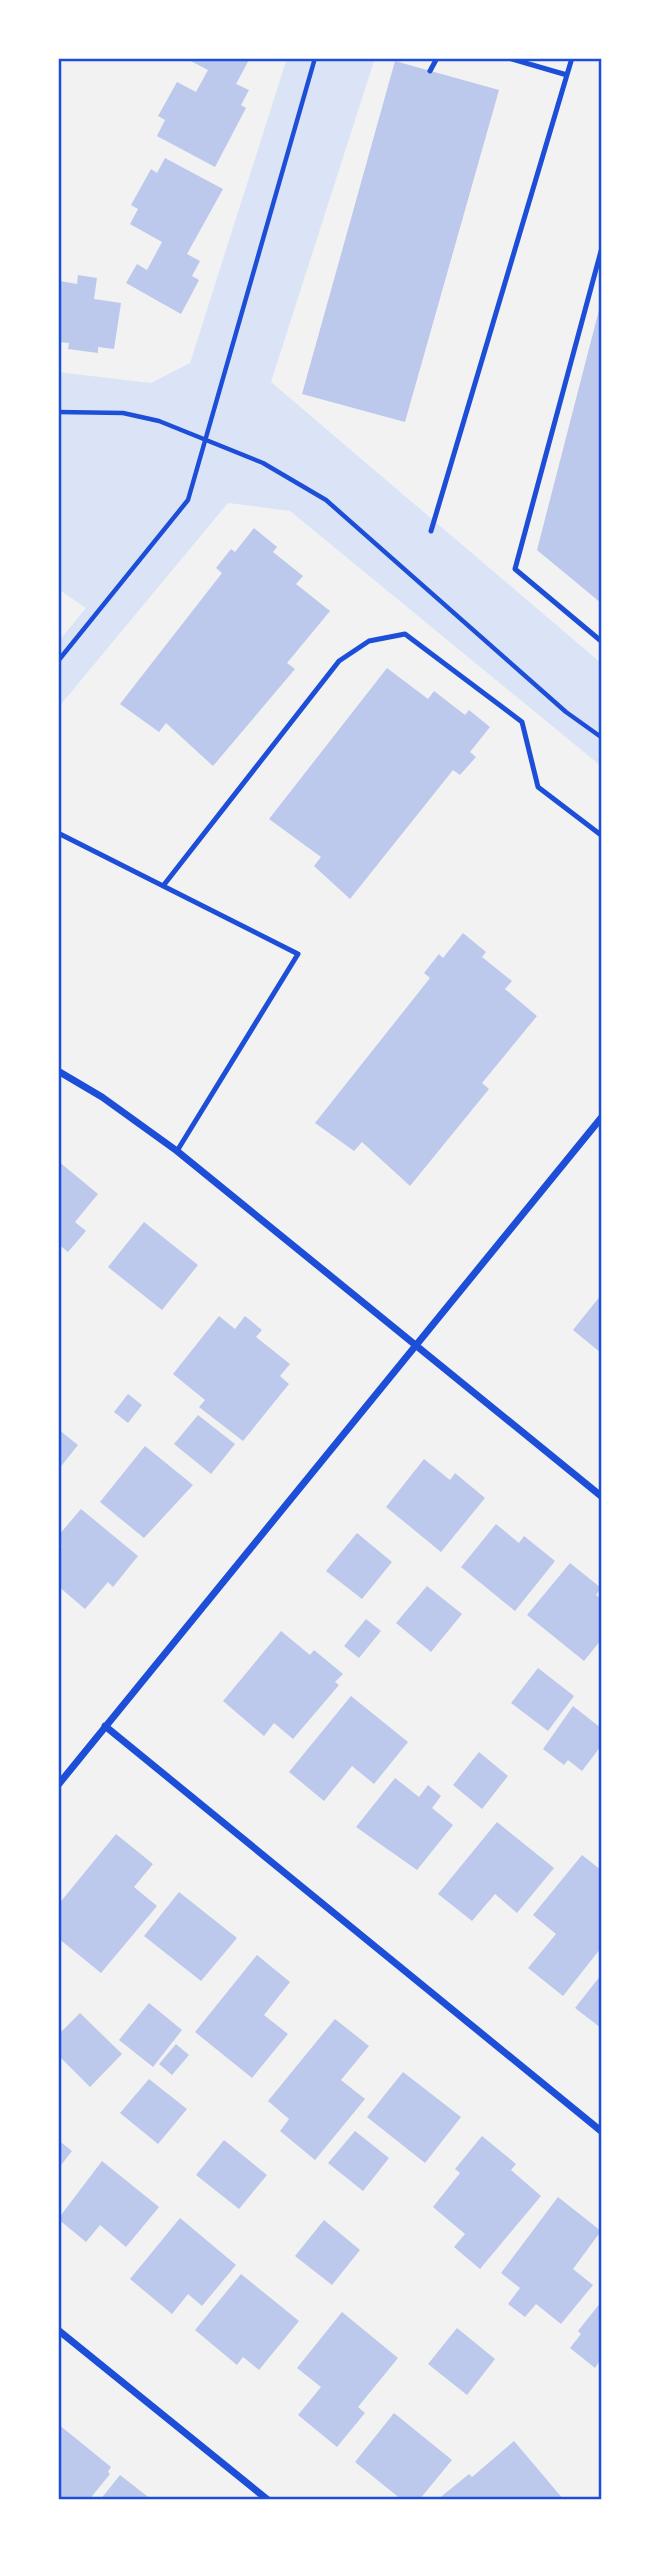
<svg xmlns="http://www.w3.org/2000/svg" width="659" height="2558" viewBox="0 0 659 2558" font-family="Overpass,sans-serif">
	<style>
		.green { fill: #dbe4f7 }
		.building { fill: #bdc9ec }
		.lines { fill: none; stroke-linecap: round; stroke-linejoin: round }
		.path { stroke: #1d4ed8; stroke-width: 4.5 }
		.service { stroke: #1d4ed8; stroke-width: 5 }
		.minor { stroke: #1d4ed8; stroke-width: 7 }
		.neatline { fill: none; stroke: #1d4ed8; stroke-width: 2.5 }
	</style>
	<rect width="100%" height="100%" fill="#f2f2f2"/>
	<path class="green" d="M287 58H375L271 382 601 663V766L290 511 228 503 58 708V642L86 608 58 589V372L151 383 190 363Z"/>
	<path class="building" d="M185 58H250L236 84 249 90 241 105 246 108 215 167 157 136 165 120 158 116 177 82 196 92 208 70Z
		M395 61 499 90 405 422 302 394Z
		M165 158 223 189 187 254 200 261 192 276 199 280 181 314 126 283 137 264 147 270 162 242 130 224 138 209 131 205 151 169 157 173Z
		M58 273 60 274V281L77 284 78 275 97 278 94 299 121 303 114 349 98 347V353L68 349 69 343 58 342Z
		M600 306H601V603L537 550Z
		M254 528 277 547 273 552 303 576 296 584 330 611 287 663 295 669 213 766 166 723 159 732 120 704 222 573 216 568 231 549 235 552Z
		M387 668 428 699 434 691 465 715 469 710 490 727 470 752 476 757 460 775 453 770 350 899 314 866 321 857 269 819Z
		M463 933 486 952 482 957 512 981 505 989 537 1016 482 1083 489 1089 410 1186 362 1142 354 1151 315 1123 430 978 424 973 439 954 443 958Z
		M58 1161 98 1194 75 1222 86 1231 68 1252 58 1244Z
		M144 1222 198 1265 162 1310 108 1267Z
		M601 1295V1353L573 1330Z
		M219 1316 235 1329 245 1316 262 1330 256 1337 290 1364 280 1376 289 1384 243 1441 199 1407 205 1400 173 1374Z
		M128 1394 142 1405 128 1423 114 1412Z
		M198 1415 235 1444 211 1474 174 1444Z
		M58 1429 78 1445 58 1470Z
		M145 1446 193 1485 144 1538 100 1502Z
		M424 1459 450 1480 455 1473 485 1498 441 1552 386 1507Z
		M81 1509 138 1556 113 1587 108 1582 85 1609 58 1586V1551L62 1546 58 1543V1536Z
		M496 1524 519 1543 524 1536 555 1561 515 1611 461 1567Z
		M357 1533 392 1562 362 1599 326 1571Z
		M570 1563 601 1588 596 1595 601 1599V1640L584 1661 527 1615Z
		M427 1586 462 1614 431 1652 396 1623Z
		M366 1619 381 1631 359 1658 344 1646Z
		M281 1631 310 1655 314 1650 343 1674 335 1682 339 1685 293 1739 274 1723 264 1736 223 1701Z
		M538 1668 574 1696 548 1731 511 1703Z
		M351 1696 408 1742 374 1784 352 1766 324 1801 289 1772Z
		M573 1706 601 1728V1746L582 1771 568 1760 564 1765 543 1749Z
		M479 1752 508 1776 482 1809 453 1785Z
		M395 1778 419 1797 428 1785 441 1796 432 1808 453 1825 417 1870 356 1827Z
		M497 1822 554 1868 517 1913 495 1894 472 1921 438 1894Z
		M116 1834 153 1864 134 1887 157 1906 101 1973 58 1938V1905Z
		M582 1855 601 1870V1948L563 1996 528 1968 556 1934 533 1915Z
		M179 1892 237 1938 201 1981 144 1936Z
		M257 1955 290 1982 264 2015 288 2034 252 2078 195 2032Z
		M601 1975V2028L575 2008Z
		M149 2003 182 2030 153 2067 119 2040Z
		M80 2013 122 2054 90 2087 58 2055V2035Z
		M335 2019 369 2046 341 2080 365 2099 315 2160 280 2131 289 2119 268 2101Z
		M176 2044 189 2055 172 2075 159 2064Z
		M403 2072 461 2117 425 2163 367 2117Z
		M149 2079 187 2109 158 2144 120 2113Z
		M355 2131 389 2158 363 2191 328 2163Z
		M482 2136 516 2164 511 2170 541 2196 480 2269 454 2247 465 2234 433 2207 460 2173 455 2169Z
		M58 2140 72 2151 58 2169Z
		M224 2140 267 2175 239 2209 196 2175Z
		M102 2161 159 2207 126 2247 100 2225 86 2242 58 2219Z
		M558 2197 601 2231 573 2269 593 2285 561 2324 536 2304 525 2317 508 2304 520 2288 501 2273Z
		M180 2218 236 2265 202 2306 188 2294 172 2314 130 2279Z
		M324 2220 360 2250 332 2285 295 2256Z
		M241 2274 299 2321 259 2370 243 2357 237 2365 195 2330Z
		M601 2302V2359L595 2368 570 2348 581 2334 578 2331Z
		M342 2312 398 2358 358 2407 365 2413 337 2447 298 2415 321 2387 297 2368Z
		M457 2328 495 2359 467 2395 428 2364Z
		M394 2413 452 2460 419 2500H402L355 2462Z
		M58 2424 111 2467 108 2472 110 2474 89 2500H58Z
		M514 2441 564 2500H437L469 2474 472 2477Z
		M120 2475 152 2500H100Z"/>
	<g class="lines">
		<path class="path" d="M58 412 123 413 159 421 263 463 326 500 566 712 601 737
			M58 661 188 500 315 58"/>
		<path class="service" d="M508 58 567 75
			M430 71 437 58
			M601 251 515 569 601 641
			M431 531 572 58
			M58 833 298 954 177 1151
			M163 886 339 661 369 641 405 634 522 722 538 787 601 835"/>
		<path class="minor" d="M58 1071 102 1097 177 1151 601 1496
			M105 1726 601 2131
			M58 1785 601 1118
			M58 2330 268 2500"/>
	</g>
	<rect width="659" height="2558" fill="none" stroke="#ffffff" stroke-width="119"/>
	<rect x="60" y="60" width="540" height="2438" class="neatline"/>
</svg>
